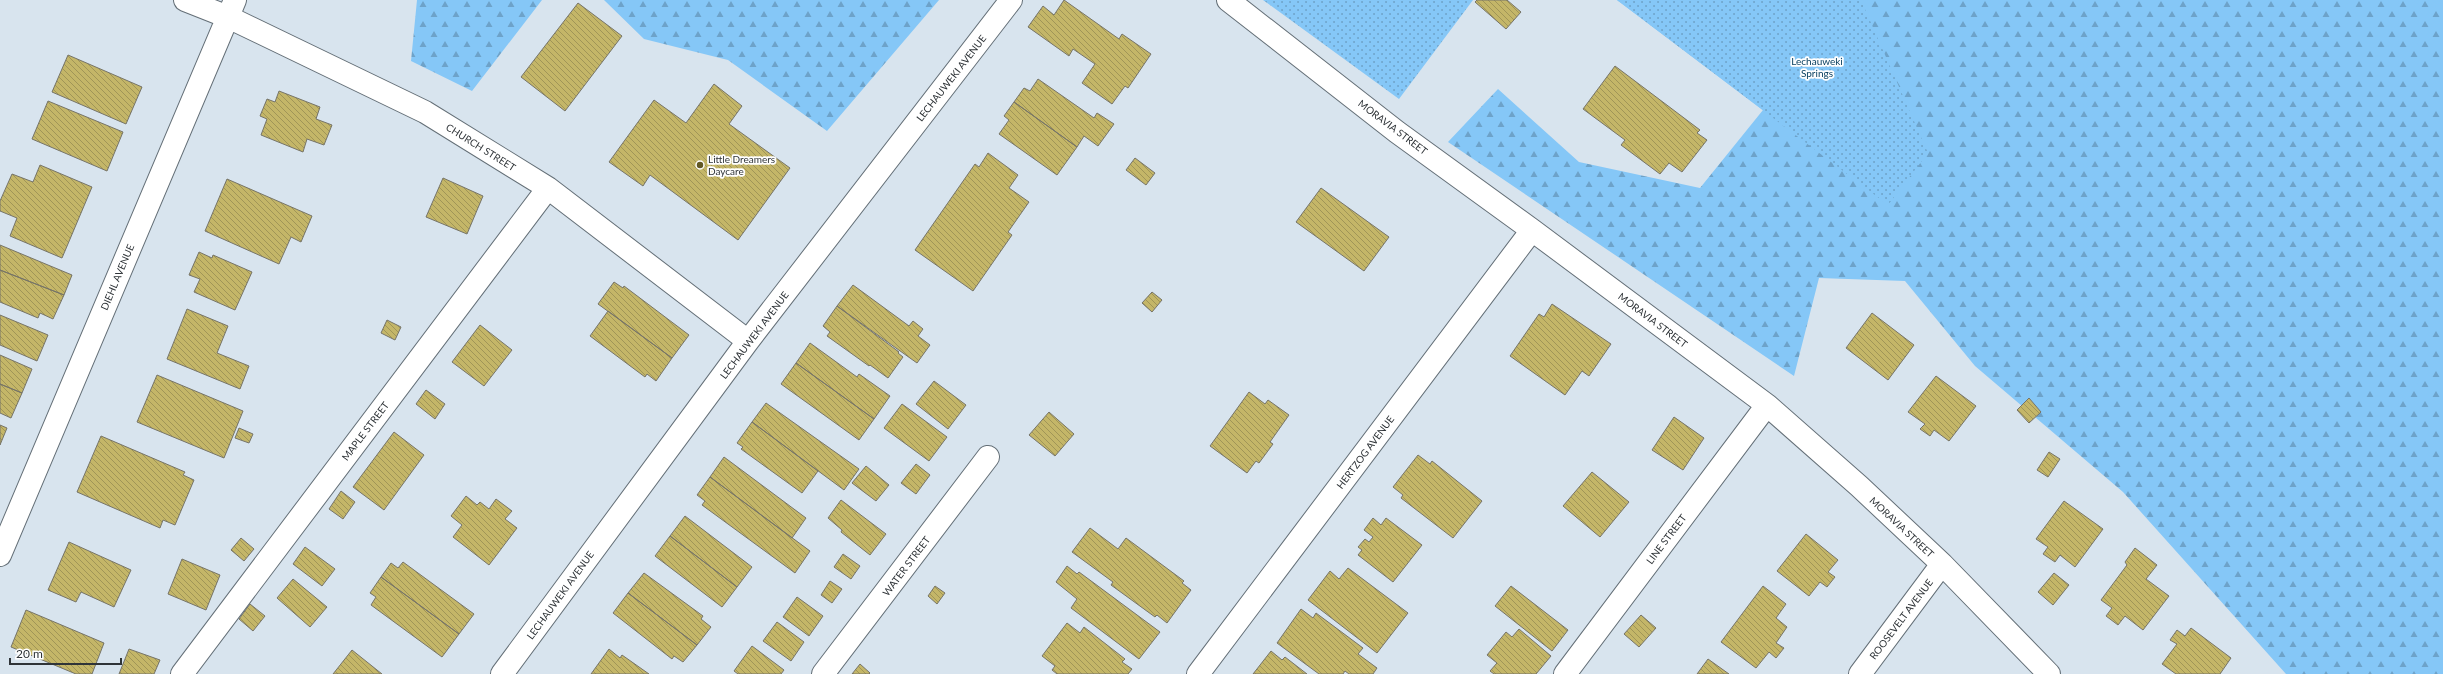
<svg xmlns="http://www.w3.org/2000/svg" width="2443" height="674" viewBox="0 0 2443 674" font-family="Lato,sans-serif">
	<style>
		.forest { fill: url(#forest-firs) }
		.park { fill: url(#park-dots) }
		.building { fill: url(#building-back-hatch); stroke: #767468 }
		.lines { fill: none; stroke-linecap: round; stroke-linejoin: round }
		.minor-casing { stroke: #646f77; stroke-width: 24 }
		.minor { stroke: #fff; stroke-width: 22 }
		.poi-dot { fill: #615824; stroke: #fff; stroke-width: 1.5 }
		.labels { text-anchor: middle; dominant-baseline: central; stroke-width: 3.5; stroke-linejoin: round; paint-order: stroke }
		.park-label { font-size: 10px; fill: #094061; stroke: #fff }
		.street-label { font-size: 10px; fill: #2f3438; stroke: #fff }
		.poi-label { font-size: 10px; fill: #2f3438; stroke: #fff; text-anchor: start }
	</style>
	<defs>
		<pattern id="forest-firs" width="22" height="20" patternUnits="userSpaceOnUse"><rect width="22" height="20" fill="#85c7f7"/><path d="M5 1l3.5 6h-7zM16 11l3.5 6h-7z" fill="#6da2c9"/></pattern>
		<pattern id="park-dots" width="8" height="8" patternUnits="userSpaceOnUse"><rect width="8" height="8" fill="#85c7f7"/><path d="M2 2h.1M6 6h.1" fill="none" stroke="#6da2c9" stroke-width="1.8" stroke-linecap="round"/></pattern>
		<pattern id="building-back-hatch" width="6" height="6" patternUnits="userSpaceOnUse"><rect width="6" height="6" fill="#c4b668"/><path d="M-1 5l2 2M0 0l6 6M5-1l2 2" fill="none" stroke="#a09557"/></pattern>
	</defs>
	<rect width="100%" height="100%" fill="#d8e4ee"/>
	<path class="forest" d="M417 0H542L472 91 411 61Z
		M604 0H939L827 131 728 60 644 39Z
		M1617 0H2443V674H2286L2123 492 1975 366 1905 281 1819 278 1794 376 1448 142 1498 89 1579 162 1700 188 1763 110Z"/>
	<path class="park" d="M1263 0H1473L1399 99Z
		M1617 0H1861L1928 153 1888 205Z"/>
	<path class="building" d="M1064 0 1119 39 1122 34 1151 54 1128 88 1125 86 1112 104 1082 83 1095 64 1073 49 1069 56 1028 27 1043 6 1054 15Z
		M1477 0H1507L1521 12 1506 29 1475 2Z
		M578 3 622 36 565 111 521 77Z
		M68 55 142 87 126 124 52 92Z
		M1615 66 1700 130 1697 133 1707 140 1682 172 1669 163 1660 174 1621 145 1625 140 1583 109Z
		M1038 79 1094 118 1097 113 1114 124 1098 146 1084 136 1077 147 1014 102 1024 88 1030 91Z
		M714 84 742 106 729 124 790 168 738 240 650 175 643 186 609 162 654 100 686 123Z
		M279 91 320 107 316 119 332 125 324 145 307 139 303 152 261 135 267 119 260 116 267 99 275 102Z
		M48 101 123 132 107 171 32 139Z
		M1014 102 1077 147 1057 175 999 134 1009 120 1004 116Z
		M988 153 1018 175 1009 188 1029 202 1008 232 1012 235 973 291 915 250 975 164 979 167Z
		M1135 158 1155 173 1146 185 1126 170Z
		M40 165 92 187 62 258 10 236 17 218 0 211V201L12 174 33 182Z
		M443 178 483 196 467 234 426 217Z
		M227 179 312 216 301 242 291 237 279 264 205 231Z
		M1321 188 1389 237 1364 271 1296 222Z
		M0 245 72 275 64 295 0 270Z
		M199 252 212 258 213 255 252 272 235 310 194 292 200 279 189 275Z
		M0 270 64 295 53 319 40 313 38 318 0 302Z
		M614 282 623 288 624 286 689 335 672 358 598 304Z
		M853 285 909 326 913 321 923 329 918 336 930 345 917 363 837 306Z
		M1152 292 1162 300 1152 312 1142 303Z
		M1552 304 1611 344 1589 376 1582 371 1565 395 1510 356 1539 314 1544 317Z
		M837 306 899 352 898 353 903 357 888 378 870 365 869 366 827 336 830 332 823 326Z
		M187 309 228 326 217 353 249 366 240 389 167 359Z
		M608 311 672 358 656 381 647 374 645 377 590 336Z
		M1872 313 1914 345 1888 380 1846 348Z
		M0 315 48 335 37 361 0 345Z
		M387 320 401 327 395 340 381 333Z
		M480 325 512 350 484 386 452 362Z
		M810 343 857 377 859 374 890 396 874 419 796 363Z
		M0 355 32 369 22 393 0 384Z
		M796 363 874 419 859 440 781 384Z
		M157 375 243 411 224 458 137 422Z
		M1936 376 1976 406 1949 441 1934 430 1930 436 1920 429 1925 424 1908 412Z
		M934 381 966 405 948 429 916 404Z
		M0 384 22 393 11 418 0 413Z
		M426 390 445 404 435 419 416 404Z
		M1249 392 1265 404 1268 400 1289 415 1270 442 1273 444 1259 463 1256 461 1247 473 1210 446Z
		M2029 398 2041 412 2029 423 2017 410Z
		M766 403 859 469 844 490 752 422Z
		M902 404 947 437 929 461 884 428Z
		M1049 412 1074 434 1055 456 1029 435Z
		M1674 417 1704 438 1683 470 1652 450Z
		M752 422 818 471 802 493 741 449 743 447 737 443Z
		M0 425 7 428 0 445Z
		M239 428 253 434 249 443 235 438Z
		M394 432 424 455 384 510 353 487Z
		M101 436 185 472 183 475 194 480 175 525 163 520 160 528 77 492Z
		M2049 452 2060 459 2048 477 2037 470Z
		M1418 455 1430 464 1432 461 1482 501 1453 538 1401 498 1403 495 1393 487Z
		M724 457 806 518 792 538 710 477Z
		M916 464 930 475 916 494 901 483Z
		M866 466 889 485 876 501 852 483Z
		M1592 472 1629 502 1600 537 1563 506Z
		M710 477 810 551 795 573 702 505 705 501 697 495Z
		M341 491 355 502 343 519 329 509Z
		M466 496 477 505 480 502 489 509 496 499 512 511 505 519 517 528 489 565 453 537 462 525 451 516Z
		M841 500 886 534 870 555 841 532 842 530 828 518Z
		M2064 501 2103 529 2075 567 2060 555 2055 562 2043 554 2048 547 2036 539Z
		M685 516 752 567 737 587 670 536Z
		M1373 518 1381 525 1386 518 1422 545 1393 582 1358 555 1362 550 1358 547 1365 539 1369 542 1373 537 1364 530Z
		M1090 528 1118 549 1126 538 1184 581 1182 583 1191 590 1167 623 1157 615 1155 617 1111 585 1113 582 1072 552Z
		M1806 534 1838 560 1828 572 1835 577 1827 587 1820 582 1809 596 1777 571Z
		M670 536 737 587 722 607 655 556Z
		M241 538 254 549 244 561 231 550Z
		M69 542 131 570 114 607 81 592 76 602 48 590Z
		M305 547 335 569 322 586 293 564Z
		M2135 548 2157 565 2146 579 2169 596 2143 630 2125 616 2118 625 2106 616 2112 608 2101 600 2127 565 2125 562Z
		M843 554 860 566 851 579 834 567Z
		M182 559 220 575 206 610 168 594Z
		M403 562 474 614 459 634 381 577 391 563 398 568Z
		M1067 566 1077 574 1079 572 1160 632 1139 659 1071 608 1077 599 1056 582Z
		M1348 568 1408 613 1377 653 1308 600 1330 571 1339 579Z
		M644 573 703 616 701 619 711 627 697 645 628 593Z
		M2054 573 2069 585 2053 605 2038 592Z
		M381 577 459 634 442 657 371 605 376 597 370 593Z
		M293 579 327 607 310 627 277 598Z
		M830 581 842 589 832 603 821 595Z
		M935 586 945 593 937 604 928 596Z
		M1511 586 1568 630 1552 651 1495 606Z
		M1763 586 1786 604 1776 618 1787 627 1776 643 1784 648 1776 658 1769 652 1756 668 1721 642Z
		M628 593 697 645 683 662 674 656 672 659 613 613Z
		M797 597 823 616 809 636 783 617Z
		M250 604 265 616 253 631 239 619Z
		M1301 609 1313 618 1316 613 1363 648 1358 654 1377 668 1373 674H1349L1345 671 1343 674H1319L1277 643Z
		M26 610 104 643 92 674H76L11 647Z
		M1641 615 1656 628 1639 647 1624 634Z
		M777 622 804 642 791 661 763 641Z
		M1067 623 1080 633 1084 627 1125 659 1122 662 1132 669 1128 674H1057L1052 670 1055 666 1042 656Z
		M2191 628 2231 658 2220 674H2176L2162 664 2177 644 2170 640 2177 630 2185 636Z
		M1519 629 1551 656 1536 674H1494L1490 671 1497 663 1487 655 1506 632 1512 637Z
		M752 646 784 670 781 674H738L734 671Z
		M129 649 160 660 154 674H119Z
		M609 649 620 658 622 655 649 674H591Z
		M352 650 382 674H333Z
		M1271 651 1282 660 1285 657 1307 674H1253Z
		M1708 659 1729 674H1697Z
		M860 664 870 673 869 674H852Z"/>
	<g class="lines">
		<defs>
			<path id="minor" d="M185 0 228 17 425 112 548 188 748 341
				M1228 0 1397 132 1532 230 1767 405 1859 486 1942 564 2049 674
				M0 555 235 0
				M182 674 548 188
				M502 674 748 341 1011 0
				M823 674 988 457
				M1198 674 1532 230
				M1565 674 1767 405
				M1860 674 1942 564"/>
		</defs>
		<use href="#minor" class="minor-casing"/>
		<use href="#minor" class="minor"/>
	</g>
	<circle class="poi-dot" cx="700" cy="165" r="4"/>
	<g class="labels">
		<g class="park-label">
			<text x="1817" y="61">Lechauweki<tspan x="1817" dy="12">Springs</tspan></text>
		</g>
		<g class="street-label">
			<text transform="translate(951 78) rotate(-52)">LECHAUWEKI AVENUE</text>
			<text transform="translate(1393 127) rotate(37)">MORAVIA STREET</text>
			<text transform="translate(481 147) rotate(32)">CHURCH STREET</text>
			<text transform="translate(117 277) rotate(-67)">DIEHL AVENUE</text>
			<text transform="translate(1653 320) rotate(37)">MORAVIA STREET</text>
			<text transform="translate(754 335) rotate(-53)">LECHAUWEKI AVENUE</text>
			<text transform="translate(365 431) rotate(-53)">MAPLE STREET</text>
			<text transform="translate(1365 452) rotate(-53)">HERTZOG AVENUE</text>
			<text transform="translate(1902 527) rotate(43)">MORAVIA STREET</text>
			<text transform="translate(1666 539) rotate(-53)">LINE STREET</text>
			<text transform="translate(906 566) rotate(-53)">WATER STREET</text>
			<text transform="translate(560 595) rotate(-54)">LECHAUWEKI AVENUE</text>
			<text transform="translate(1901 619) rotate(-53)">ROOSEVELT AVENUE</text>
		</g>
		<g class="poi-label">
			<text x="708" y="159">Little Dreamers<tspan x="708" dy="12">Daycare</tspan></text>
		</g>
	</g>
	<path d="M10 658v6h111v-6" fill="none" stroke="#2f3438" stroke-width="2"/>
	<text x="16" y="658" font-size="12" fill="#2f3438" stroke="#ffffff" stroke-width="3" paint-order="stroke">20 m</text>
</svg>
